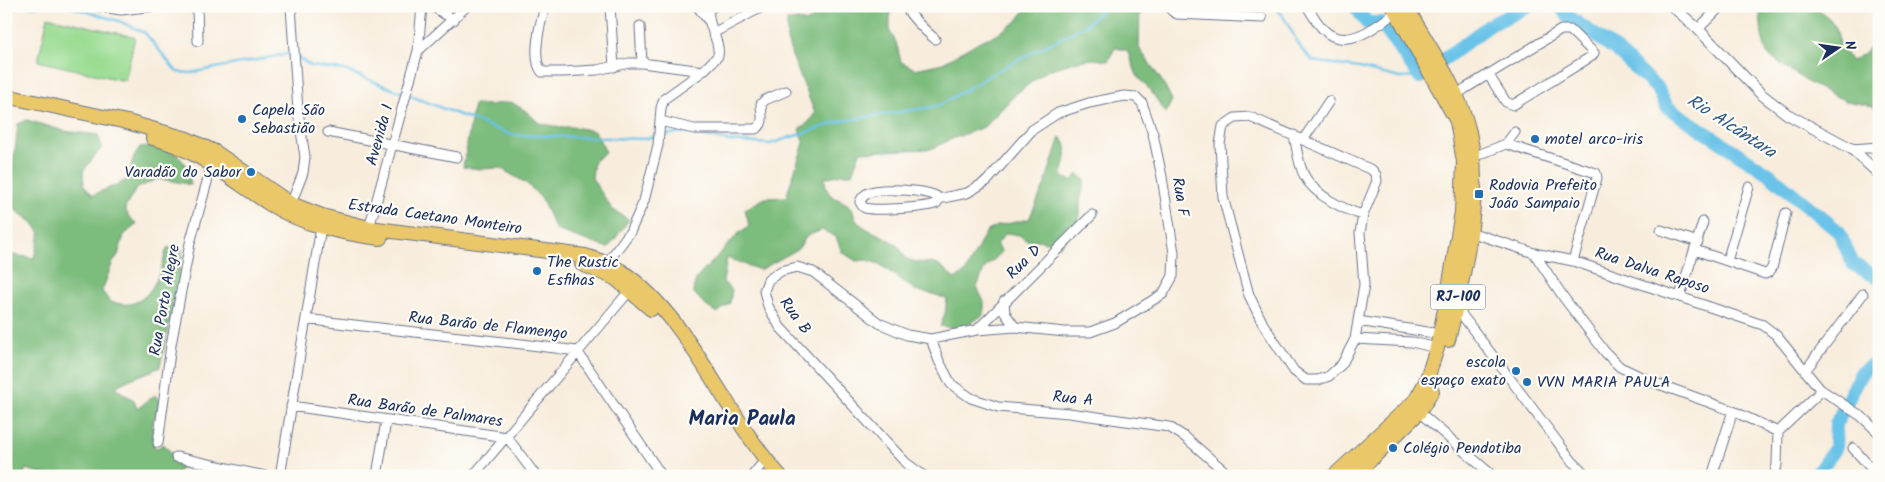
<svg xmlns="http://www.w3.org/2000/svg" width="1885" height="482" viewBox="0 0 1885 482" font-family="Kalam,sans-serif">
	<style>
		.green { fill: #9adc92; stroke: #5a8678 }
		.forest { fill: #7bbc7c; stroke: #4b766d }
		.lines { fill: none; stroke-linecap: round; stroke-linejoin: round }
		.stream { stroke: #6bc3e8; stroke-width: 2.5 }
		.river { stroke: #6bc3e8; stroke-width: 14 }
		.minor-casing { stroke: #68728a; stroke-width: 11 }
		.tertiary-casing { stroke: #68728a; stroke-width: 12 }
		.primary-casing { stroke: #68728a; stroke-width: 16 }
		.minor { stroke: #fff; stroke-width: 9 }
		.tertiary { stroke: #fff; stroke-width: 10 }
		.primary { stroke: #eac769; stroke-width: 14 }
		.poi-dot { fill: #1f6fb2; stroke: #fdfcf7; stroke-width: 2 }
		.labels { text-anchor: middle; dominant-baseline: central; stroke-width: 4.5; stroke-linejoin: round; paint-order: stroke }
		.shield { fill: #fdfcf7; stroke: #5f6c8c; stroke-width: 1 }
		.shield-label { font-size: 15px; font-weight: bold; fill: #1b2f5e }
		.poi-label { font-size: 16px; fill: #1b2f5e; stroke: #fdfcf7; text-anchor: start }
		.street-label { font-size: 16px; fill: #1b2f5e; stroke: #fdfcf7 }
		.water-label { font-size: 18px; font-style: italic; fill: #335b87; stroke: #fdfcf7 }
		.district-label { font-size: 21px; font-weight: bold; fill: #1b2f5e; stroke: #fdfcf7 }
	</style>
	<rect width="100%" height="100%" fill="#fdfcf7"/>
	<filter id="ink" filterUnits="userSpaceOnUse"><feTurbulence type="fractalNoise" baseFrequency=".02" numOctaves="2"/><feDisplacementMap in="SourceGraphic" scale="10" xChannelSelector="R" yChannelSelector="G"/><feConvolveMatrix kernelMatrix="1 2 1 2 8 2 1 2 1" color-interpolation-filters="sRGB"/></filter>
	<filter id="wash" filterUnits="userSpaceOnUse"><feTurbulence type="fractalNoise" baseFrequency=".0096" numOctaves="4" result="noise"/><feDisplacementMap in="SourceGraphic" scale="20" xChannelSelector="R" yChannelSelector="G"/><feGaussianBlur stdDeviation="1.12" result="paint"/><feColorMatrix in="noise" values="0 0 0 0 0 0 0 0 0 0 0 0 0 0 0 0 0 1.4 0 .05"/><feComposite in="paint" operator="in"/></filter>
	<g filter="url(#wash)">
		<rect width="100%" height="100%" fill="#f8eddd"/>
		<path class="green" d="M48 17 135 37 125 81 38 61Z"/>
		<path class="forest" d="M825 6H837L850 12 860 11 871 6 890 8V32L896 42 901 62 915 69 943 63 980 41 996 35 1016 22 1028 6H1140L1139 48 1162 81 1172 100 1166 113 1150 90 1138 78 1127 50 1115 48 1108 61 1094 59 1078 61 1048 70 1017 93 984 127 954 138 931 149 860 152 852 174H841L825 178C826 204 842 195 852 209 854 212 854 217 856 220 871 237 895 233 905 258 929 269 934 254 954 279L965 273 986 232 997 226 1029 219 1044 186 1060 137C1072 146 1064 164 1062 176L1071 181 1078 174 1085 180 1080 201V216L1073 230 1060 246C1047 244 1040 237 1027 241L1019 235 1006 233 997 244 1002 252 985 268 977 287 984 302V314C970 325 959 330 940 326L945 314 947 299 933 294 917 291 879 264 867 260 856 261 842 252 836 237 822 230 807 236 798 249 760 270 727 258 723 282 732 290 730 303 717 313 706 306 693 292 696 279 739 233 749 226 745 209 765 198 786 197 804 143 799 129 808 123 815 113 792 56 787 40V21L798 20 808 22Z
			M1765 6H1816V8L1830 19 1836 28 1841 48 1852 61 1866 52 1879 31V107L1846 101 1810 84 1767 54 1762 36 1760 14Z
			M511 102 526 111 539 123 559 127H573L595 131 606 152 594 161 592 178 612 209 629 220 608 248 556 230 541 198 526 183 500 168 480 169 463 167 474 104 488 105Z
			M27 120 64 131 98 135 102 147 83 171 84 185 93 195 127 180 133 159 140 147C171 146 186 153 191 185L168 180 157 179 136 189 125 208 129 217 137 224 124 235 118 255 112 264 102 291 110 302C116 303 124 305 130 304 154 299 161 269 167 248L181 246 183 257 160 367C151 372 119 382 115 388L134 400 137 409 155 395 160 400 152 426 155 449 164 444 173 455 175 463H185L177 473V476H50L26 469 23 476H6V249L13 255 34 258 40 233 32 222 15 210 7 196 16 144 18 124Z"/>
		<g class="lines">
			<path class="stream" d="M29 6H37
				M67 6 119 21 145 33 177 72 190 73 292 53
				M1272 6 1282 14 1302 50 1313 61 1359 68 1400 78 1420 77
				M296 56 311 66 344 70 403 93
				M408 95 512 135 642 139 682 132 729 141 770 144 841 121 938 106 997 71 1084 26 1107 6
				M1812 476 1818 471"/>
			<path class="river" d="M1355 6 1367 23H1381L1420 77 1490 25 1529 6
				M1560 6 1570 18 1615 49 1658 89 1667 107 1769 174 1839 232 1853 264 1879 278
				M1815 476 1835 449 1836 424 1861 373 1879 360"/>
		</g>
	</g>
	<g filter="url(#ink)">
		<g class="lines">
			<defs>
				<path id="minor" d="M96 6 121 10 155 6
					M197 6 198 41
					M291 6 298 111 305 157 303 173 291 204
					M432 6 454 20
					M546 6C540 21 531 59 542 72H563L597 70 629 63H642L703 71
					M610 6 614 67
					M697 6 708 20
					M905 6C913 19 923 29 935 39
					M1170 6 1172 11 1177 14 1262 18
					M1307 6C1312 14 1317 23 1323 29 1345 53 1377 26 1396 12
					M640 26 642 63
					M1698 29 1721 6
					M713 33 764 6
					M418 51 467 6
					M1456 95 1466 88 1561 30H1570L1594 53 1592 56 1513 105 1506 102 1488 74
					M1250 117 1372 170 1376 175 1377 181 1363 215 1360 233 1364 285 1355 339 1342 364 1329 376 1318 380H1306L1294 371 1263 324 1249 295 1223 197 1220 144 1223 126 1235 118Z
					M660 121 694 129H755C766 125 761 113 761 104L765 100 786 91
					M328 132 457 157
					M1294 135C1297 149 1298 165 1305 177 1315 195 1344 210 1363 215
					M1303 140 1329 101
					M1506 144 1515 132
					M1852 149 1879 147
					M1473 157 1506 144 1596 173 1597 178 1573 261
					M369 228 418 51 422 6
					M1661 230 1698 242
					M1470 232 1534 253 1573 261 1763 325 1776 335 1820 389 1817 395 1778 432
					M1695 250 1765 274 1769 272 1772 268 1786 213
					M1534 253 1564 298 1605 352 1620 367 1650 381 1733 411 1778 432 1777 465 1774 476
					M1727 261 1749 187
					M607 263 630 232 644 201 658 145 661 108 664 99 703 71 718 56C721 40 706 26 709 10L713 6
					M1680 296 1703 222
					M1004 301 1005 313 1015 327
					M1456 307 1572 461 1587 476
					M306 319C396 331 487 339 577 351L662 476
					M1358 321 1440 334
					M977 330 1092 215
					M931 339 939 361 951 384 971 398 998 407 1069 413 1169 427 1185 437 1230 476
					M1355 339 1412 342 1437 348
					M1805 371 1863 294
					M1820 389 1861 416 1879 433
					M291 406 507 437 536 476
					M1419 412 1493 476
					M158 443 171 345 190 243 212 164
					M1853 448 1878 476
					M176 457 265 476
					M280 476 322 221
					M377 476 386 421
					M473 476 626 295 635 291
					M752 476 761 465
					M924 476 906 463 780 327 768 306 764 291 768 280 781 271 797 267 813 272 879 323 907 335 931 339 977 330 1015 327 1065 332H1090L1115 323 1163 294 1173 276 1174 253 1162 177 1153 134 1142 103 1136 97 1124 96 1089 103 1058 113 1032 130 987 181 967 193 938 199 936 196C924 190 879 187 868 193 864 195 862 197 860 202 862 205 861 206 865 208 875 211 927 208 937 203L938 199
					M1712 476 1733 411"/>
				<path id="tertiary" d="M1672 6 1698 29 1761 94 1787 114 1852 149 1879 174"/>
				<path id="primary" d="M1406 6C1426 43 1452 78 1465 118 1487 183 1464 274 1448 340
					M6 96 127 122 187 139 215 152 291 204 322 216 369 228 585 256C598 260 610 264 621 271 691 318 724 415 780 476
					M153 138C198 149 232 180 270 204 304 225 341 233 380 238
					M582 264 615 278 651 309
					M1334 476 1416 400 1426 382 1437 348 1447 300 1462 212 1464 162 1457 121 1393 6
					M1354 476 1419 412 1432 391"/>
			</defs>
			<use href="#minor" class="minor-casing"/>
			<use href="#tertiary" class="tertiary-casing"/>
			<use href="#primary" class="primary-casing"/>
			<use href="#minor" class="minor"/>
			<use href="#tertiary" class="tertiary"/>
			<use href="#primary" class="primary"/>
		</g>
	</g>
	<g class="poi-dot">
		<circle cx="242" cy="119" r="5"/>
		<circle cx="1535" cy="139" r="5"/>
		<circle cx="251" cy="172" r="5"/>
		<rect x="1474" y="189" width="10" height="10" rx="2.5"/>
		<circle cx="537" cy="271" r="5"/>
		<circle cx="1516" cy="371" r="5"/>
		<circle cx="1527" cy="382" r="5"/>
		<circle cx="1393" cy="448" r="5"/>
	</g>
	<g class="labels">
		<rect class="shield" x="1430.5" y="284.5" width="55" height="25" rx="4"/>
		<g class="shield-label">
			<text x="1458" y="297">RJ-100</text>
		</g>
		<g class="poi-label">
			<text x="252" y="110">Capela São<tspan x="252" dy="18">Sebastião</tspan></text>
			<text x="1545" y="139">motel arco-iris</text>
			<text x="241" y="172" text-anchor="end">Varadão do Sabor</text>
			<text x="1489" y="185">Rodovia Prefeito<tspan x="1489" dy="18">João Sampaio</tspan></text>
			<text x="547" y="262">The Rustic<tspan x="547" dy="18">Esfihas</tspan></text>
			<text x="1506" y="362" text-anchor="end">escola<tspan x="1506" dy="18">espaço exato</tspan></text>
			<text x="1537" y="382">VVN MARIA PAULA</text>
			<text x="1403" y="448">Colégio Pendotiba</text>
		</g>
		<g class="street-label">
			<text transform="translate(380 135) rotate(-74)">Avenida 1</text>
			<text transform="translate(1180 197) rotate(81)">Rua F</text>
			<text transform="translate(435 217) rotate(8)">Estrada Caetano Monteiro</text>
			<text transform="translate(1024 262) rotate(-45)">Rua D</text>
			<text transform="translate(1652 271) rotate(18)">Rua Dalva Raposo</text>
			<text transform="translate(165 300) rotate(-80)">Rua Porto Alegre</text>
			<text transform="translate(795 316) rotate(54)">Rua B</text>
			<text transform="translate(488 326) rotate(6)">Rua Barão de Flamengo</text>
			<text transform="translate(1073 399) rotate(6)">Rua A</text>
			<text transform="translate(425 411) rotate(8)">Rua Barão de Palmares</text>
		</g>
		<g class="water-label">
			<text transform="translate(1731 127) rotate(33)">Rio Alcântara</text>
		</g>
		<g class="district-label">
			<text x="742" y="419">Maria Paula</text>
		</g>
	</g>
	<rect width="1885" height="482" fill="none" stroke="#fdfcf7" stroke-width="25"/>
	<g transform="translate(1838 48) rotate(77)" stroke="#fdfcf7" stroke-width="4" paint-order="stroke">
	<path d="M0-4L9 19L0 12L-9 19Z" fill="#1b2f5e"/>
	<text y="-8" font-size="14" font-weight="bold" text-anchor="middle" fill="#1b2f5e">N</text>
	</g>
</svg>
